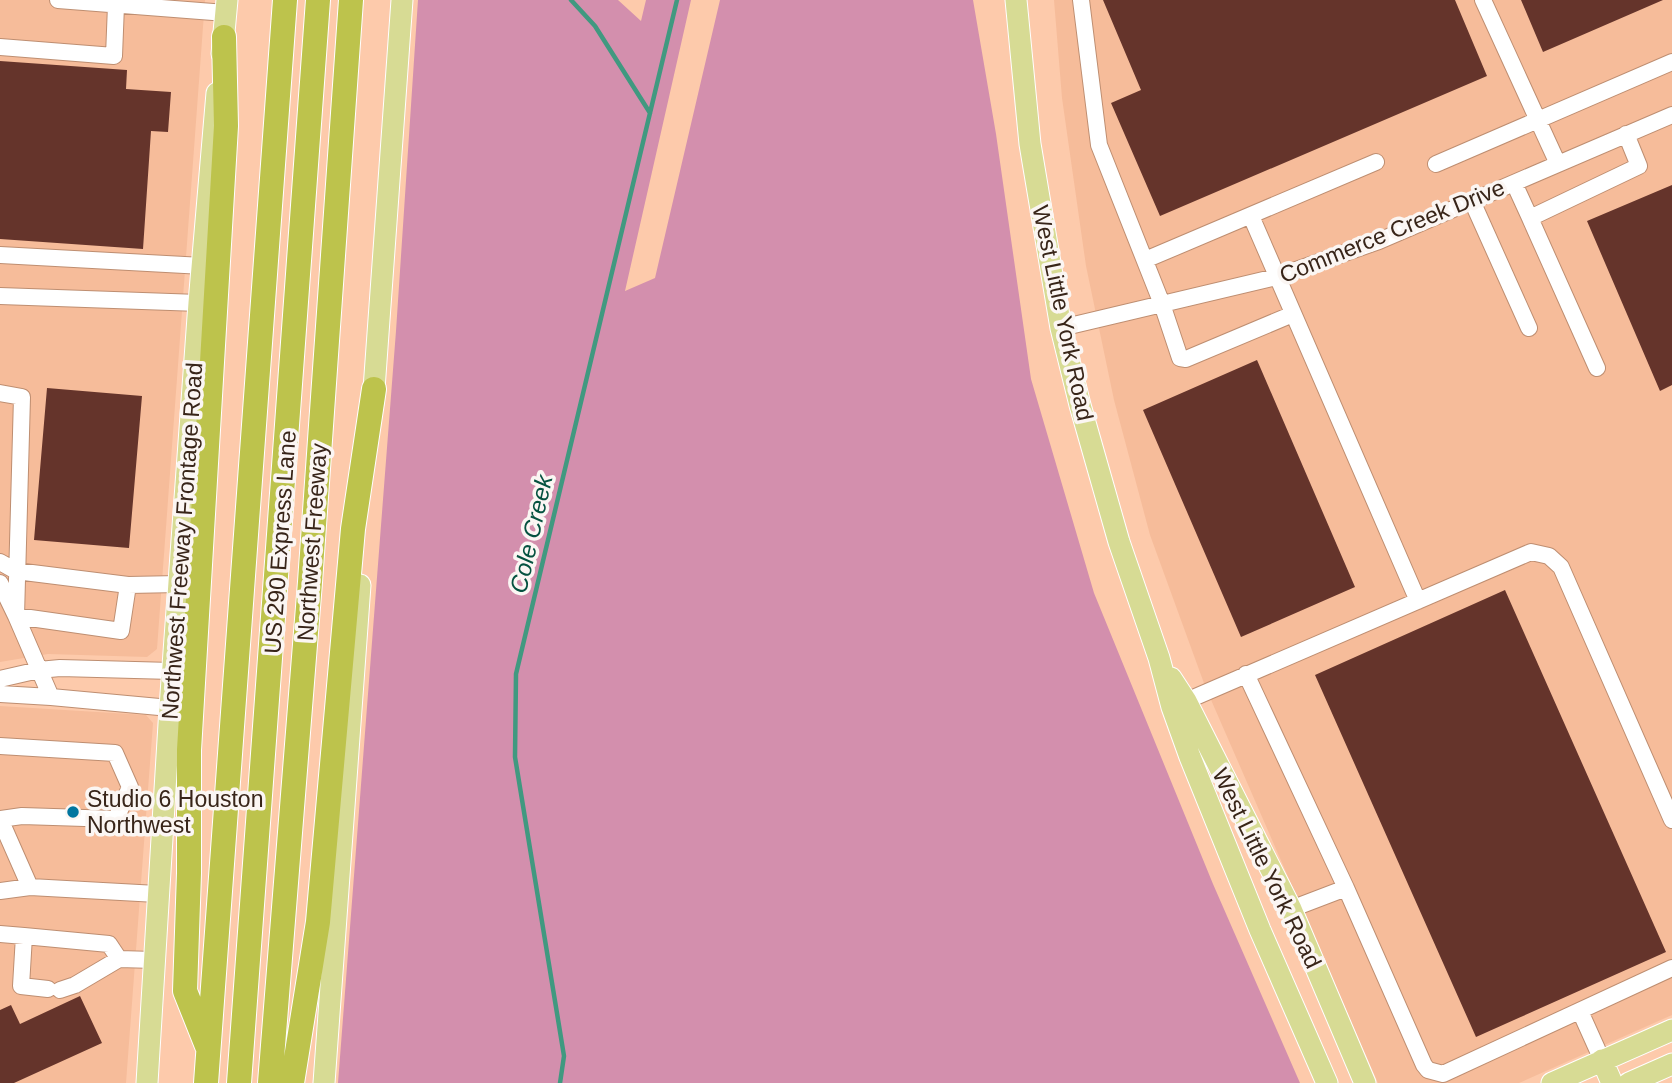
<svg xmlns="http://www.w3.org/2000/svg" width="1672" height="1083" viewBox="0 0 1672 1083" font-family="Helvetica,sans-serif">
	<style>
		.built { fill: #f6bc9a }
		.green { fill: #d38fad }
		.lines { fill: none; stroke-linecap: round; stroke-linejoin: round }
		.stream { stroke: #409980; stroke-width: 4.5 }
		.building { fill: #65342b }
		.minor-casing { stroke: #be8e71; stroke-width: 18 }
		.major-casing { stroke: #fff; stroke-width: 23 }
		.highway-casing { stroke: #fff; stroke-width: 26 }
		.minor { stroke: #fff; stroke-width: 16 }
		.major { stroke: #d7db94; stroke-width: 21 }
		.highway { stroke: #bdc34c; stroke-width: 24 }
		.poi-dot { fill: #00759f; stroke: #fbf6f3; stroke-width: 2.5 }
		.labels { text-anchor: middle; dominant-baseline: central; stroke-width: 7; stroke-linejoin: round; paint-order: stroke }
		.street-label { font-size: 23px; fill: #382519; stroke: #fbf6f3 }
		.poi-label { font-size: 23px; fill: #382519; stroke: #fbf6f3; text-anchor: start }
		.water-label { font-size: 24px; font-style: italic; fill: #055240; stroke: #fbf6f3 }
	</style>
	<rect width="100%" height="100%" fill="#fdcaab"/>
	<path class="built" d="M0 0H205L157 649 147 657 48 654 0 662Z
		M1054 0H1672V1015L1519 1083H1378L1205 686 1150 535 1114 400 1086 266 1062 98Z
		M0 706 146 715 153 723 126 1083H0Z"/>
	<path class="green" d="M418 0H618L641 21 646 0H691L625 291 655 278 720 0H973L996 134 1031 379 1094 593 1213 884 1300 1083H338L396 331Z"/>
	<g class="lines">
		<path class="stream" d="M571 0 595 26 650 113
			M560 1083 564 1056 515 757 516 674 677 0"/>
	</g>
	<path class="building" d="M1103 0H1455L1487 76 1160 216 1111 103 1141 90Z
		M1521 0H1663L1543 52Z
		M0 61 127 70 126 89 171 92 168 132 151 131 143 249 0 239Z
		M1672 185V385L1660 391 1587 221Z
		M1257 360 1355 587 1241 637 1143 410Z
		M47 388 142 396 129 548 34 540Z
		M1505 590 1666 952 1476 1037 1315 675Z
		M80 996 102 1043 14 1083H0V1010L11 1005 20 1024Z"/>
	<g class="lines">
		<defs>
			<path id="minor" d="M58 0 226 13
				M1081 0 1099 145 1162 304 1180 358 1186 359 1293 314
				M1483 0 1558 164
				M0 47 114 56 116 5
				M1436 164 1672 62
				M1514 183 1530 218 1639 166 1626 134
				M1472 201 1529 328
				M1251 216 1418 601
				M1530 218 1597 368
				M0 255 203 266
				M1145 260 1376 162
				M0 296 199 303
				M1061 328 1276 277 1379 241 1672 115
				M0 393 22 397 16 616 51 697
				M0 562 16 571 128 585 179 584
				M0 583 16 616 121 631 128 585
				M1246 674 1346 888
				M0 679 39 670 60 668 172 671
				M0 694 51 697 170 708
				M1186 701 1531 552 1549 556 1561 567 1672 820
				M0 746 115 753 130 787 116 819 22 816 0 819
				M0 819 30 887
				M0 891 30 887 157 894
				M1291 909 1346 888 1424 1065 1428 1070 1443 1074 1672 968
				M0 934 24 936 21 986 48 989
				M24 936 109 944 119 959 154 960
				M60 990 75 985 119 959
				M1580 1011 1602 1060"/>
			<path id="major" d="M1016 0 1030 144 1061 328 1080 405 1119 542 1159 658 1172 707 1190 757 1260 930 1327 1083
				M222 54 227 0
				M373 403 402 0
				M1171 678 1186 701 1291 909 1365 1083
				M1602 1060 1612 1083
				M147 1083 170 708 199 303 217 93
				M324 1083 360 585
				M1552 1083 1672 1030
				M1629 1083 1672 1064"/>
			<path id="highway" d="M207 1046 185 991 189 873V750L226 126 224 37
				M206 1083 285 0
				M239 1083 318 0
				M270 1083 310 582 351 0
				M292 1083 318 922 353 529 374 389"/>
		</defs>
		<use href="#minor" class="minor-casing"/>
		<use href="#major" class="major-casing"/>
		<use href="#highway" class="highway-casing"/>
		<use href="#minor" class="minor"/>
		<use href="#major" class="major"/>
		<use href="#highway" class="highway"/>
	</g>
	<circle class="poi-dot" cx="73" cy="812" r="7"/>
	<g class="labels">
		<g class="street-label">
			<text transform="translate(1392 231) rotate(-22)">Commerce Creek Drive</text>
			<text transform="translate(1063 313) rotate(78)">West Little York Road</text>
			<text transform="translate(182 541) rotate(-86)">Northwest Freeway Frontage Road</text>
			<text transform="translate(280 542) rotate(-86)">US 290 Express Lane</text>
			<text transform="translate(312 542) rotate(-86)">Northwest Freeway</text>
			<text transform="translate(1267 868) rotate(64)">West Little York Road</text>
		</g>
		<g class="poi-label">
			<text x="87" y="799">Studio 6 Houston<tspan x="87" dy="26">Northwest</tspan></text>
		</g>
		<g class="water-label">
			<text transform="translate(531 534) rotate(-77)">Cole Creek</text>
		</g>
	</g>
</svg>
